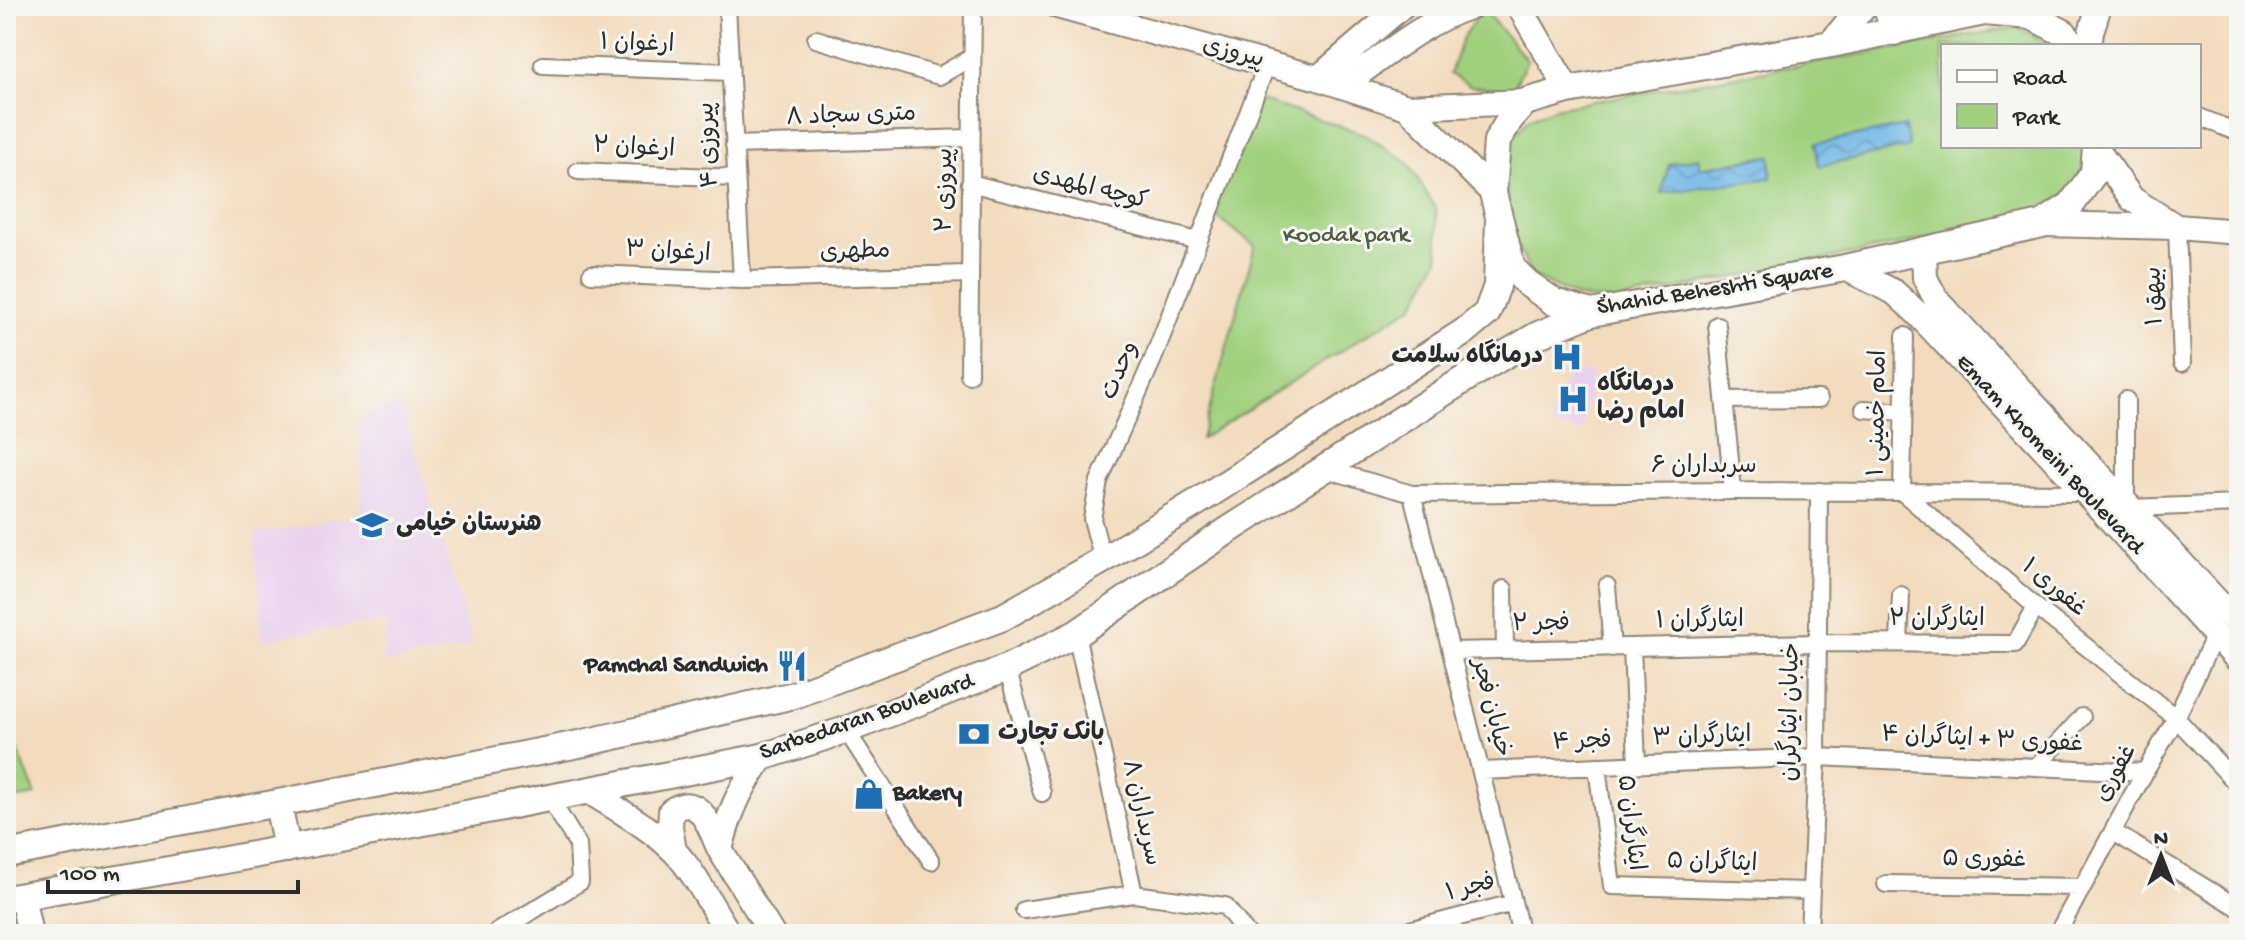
<svg xmlns="http://www.w3.org/2000/svg" width="2245" height="940" viewBox="0 0 2245 940" font-family="'Gochi Hand','Playpen Sans Arabic',sans-serif">
	<style>
		.built { fill: #e9d1ed }
		.green { fill: #a1d17f; stroke: #667e55; stroke-width: 2; fill-rule: evenodd }
		.water { fill: url(#water-waves); stroke: #4e7189; stroke-width: 2 }
		.lines { fill: none; stroke-linecap: round; stroke-linejoin: round }
		.street-casing { stroke: #8f8474; stroke-width: 20 }
		.secondary-casing { stroke: #8f8474; stroke-width: 28 }
		.primary-casing { stroke: #8f8474; stroke-width: 30 }
		.street { stroke: #fff; stroke-width: 16 }
		.secondary { stroke: #fff; stroke-width: 24 }
		.primary { stroke: #fff; stroke-width: 26 }
		.labels { text-anchor: middle; dominant-baseline: central; stroke-width: 6; stroke-linejoin: round; paint-order: stroke }
		.street-label { font-size: 24px; fill: #2b2b2b; stroke: #f6f6f2 }
		.park-label { font-size: 24px; fill: #4e5d44; stroke: #f6f6f2 }
		.poi-label { font-size: 24px; font-weight: bold; fill: #2b2b2b; stroke: #f6f6f2; text-anchor: start }
	</style>
	<defs>
		<pattern id="water-waves" width="16" height="10" patternUnits="userSpaceOnUse" patternTransform="scale(2)"><rect width="16" height="10" fill="#70b7e7"/><path d="M0 5q4-4 8 0t8 0" fill="none" stroke="#5c95bb"/></pattern>
	</defs>
	<rect width="100%" height="100%" fill="#f6f6f2"/>
	<filter id="ink" filterUnits="userSpaceOnUse"><feTurbulence type="fractalNoise" baseFrequency=".0125" numOctaves="2"/><feDisplacementMap in="SourceGraphic" scale="16" xChannelSelector="R" yChannelSelector="G"/><feConvolveMatrix kernelMatrix="1 2 1 2 8 2 1 2 1" color-interpolation-filters="sRGB"/></filter>
	<filter id="wash" filterUnits="userSpaceOnUse"><feTurbulence type="fractalNoise" baseFrequency=".006" numOctaves="4" result="noise"/><feDisplacementMap in="SourceGraphic" scale="32" xChannelSelector="R" yChannelSelector="G"/><feGaussianBlur stdDeviation="1.8" result="paint"/><feColorMatrix in="noise" values="0 0 0 0 0 0 0 0 0 0 0 0 0 0 0 0 0 1.4 0 .05"/><feComposite in="paint" operator="in"/></filter>
	<g filter="url(#wash)">
		<rect width="100%" height="100%" fill="#f3dcbe"/>
		<path class="built" d="M1592 371 1582 432 1549 426 1567 373Z
			M401 404 473 646 383 663 387 621 262 640 254 534 361 515V417Z"/>
		<path class="green" d="M1482 8 1527 60 1513 89 1471 86 1450 74 1462 39Z
			M2017 27 2043 41 2048 46H1943V146H2089V151L2073 189 2034 217 1616 301 1576 297 1533 277 1515 242 1503 178 1508 145 1528 119 1554 108ZM1770 156 1662 193V192L1670 164 1698 158 1699 168Z
			M1244 95 1364 134 1408 163 1436 209 1439 259 1414 305 1201 439 1255 246 1205 208Z
			M6 722 36 795 6 800Z"/>
		<path class="water" d="M1905 126 1909 147 1819 166 1815 144Z
			M1771 156V178L1661 193 1669 164 1698 158 1700 168Z"/>
	</g>
	<g filter="url(#ink)">
		<g class="lines">
			<defs>
				<path id="street" d="M727 6 742 280
					M816 39 939 76 971 58
					M543 65 730 72
					M2199 117 2239 133
					M734 145 970 138
					M578 171 736 178
					M970 183 1198 241
					M2177 227 2182 363
					M591 274 742 280 969 274
					M1717 325 1733 491
					M1905 336 1902 492 2036 607 2176 718 2239 786
					M969 375 973 6
					M1724 400 1819 399
					M2126 400V503
					M1864 409 1903 412
					M1325 469 1412 494 1733 491 2086 493
					M1412 494 1521 934
					M2129 508 2239 504
					M1103 560 1092 519 1099 481 1153 359 1267 64
					M1607 586 1612 648
					M1504 589 1505 650
					M1899 643 1901 595
					M1632 647 1637 764
					M1451 651 1817 643 2015 644 2036 607
					M1007 668 1042 793
					M846 730 931 861
					M1597 766 1612 886 1810 891
					M2036 767 2082 717
					M1481 771 1817 757 2145 772
					M2113 832 2239 908
					M1886 884 2082 887
					M1134 894 1225 906 1247 934
					M1024 910 1134 894 1076 634
					M494 934 580 882 578 845 549 797
					M1394 934 1513 903
					M1809 934 1817 757 1819 491
					M2057 934 2145 772 2176 718 2215 635"/>
				<path id="secondary" d="M1057 6 1318 78 1407 107 1525 102
					M1519 6 1568 90
					M2089 46 2091 32 2099 6
					M1318 78 1402 6
					M1342 86C1383 57 1424 21 1472 6
					M1407 107 1493 193
					M2097 150 2132 199 2175 226
					M2042 224 2177 227 2239 232
					M1924 250 1925 278 1936 299 2239 625
					M1845 268 1894 292 1917 313 2086 493 2239 661
					M762 757C739 792 730 809 720 850L772 934
					M587 790C616 809 649 826 674 851 695 872 712 908 729 934
					M674 851 670 827 671 811C701 791 710 829 720 850
					M22 896 30 934"/>
				<path id="primary" d="M1887 6 1894 32
					M1831 44 1863 6
					M2072 46 2064 33 2031 16 1984 12 1831 44 1568 90 1525 102 1510 119 1497 141 1493 193 1512 268 1527 283 1554 302 1591 313 1845 268 2042 224 2071 205 2094 173 2096 146
					M278 803 287 849
					M6 854 278 803 579 744 794 695 1003 617 1103 560 1202 499 1464 332 1487 313 1497 286 1499 220
					M6 899 253 855 762 757 846 730 1007 668 1076 634 1224 533 1471 375 1538 335 1591 313"/>
			</defs>
			<use href="#street" class="street-casing"/>
			<use href="#secondary" class="secondary-casing"/>
			<use href="#primary" class="primary-casing"/>
			<use href="#street" class="street"/>
			<use href="#secondary" class="secondary"/>
			<use href="#primary" class="primary"/>
		</g>
	</g>
	<defs>
		<symbol id="hospital-bare" viewBox="-9 -9 18 18"><path d="M-5-5h3v3.5h4V-5h3V5h-3V1.5h-4V5h-3Z" fill="#1f6fb2" stroke="#f6f6f2" stroke-width="2.5" paint-order="stroke"/></symbol>
		<symbol id="school-bare" viewBox="-9 -9 18 18"><path d="M0-5L7-2L0 1L-7-2ZM-4 1L0 2.5L4 1V4Q0 6-4 4Z" fill="#1f6fb2" stroke="#f6f6f2" stroke-width="2.5" paint-order="stroke"/></symbol>
		<symbol id="restaurant-bare" viewBox="-9 -9 18 18"><path d="M-5-6h1v4h1v-4h1v4h1v-4h1v5L-1.5 .5V6h-2V.5L-5-1ZM5-6V6H3V1.5H1.5Q1.5-4 5-6Z" fill="#1f6fb2" stroke="#f6f6f2" stroke-width="2.5" paint-order="stroke"/></symbol>
		<symbol id="bank-bare" viewBox="-9 -9 18 18"><path d="M-6-4H6V4H-6ZM0-2.3a2.3 2.3 0 1 0 0 4.6a2.3 2.3 0 1 0 0-4.6Z" fill="#1f6fb2" stroke="#f6f6f2" stroke-width="2.5" paint-order="stroke"/></symbol>
		<symbol id="shop-bare" viewBox="-9 -9 18 18"><path d="M-5-2.5h2.3a2.7 3.5 0 0 1 5.4 0H5L5.5 6h-11ZM-1.5-2.5h3a1.5 2.3 0 0 0-3 0Z" fill="#1f6fb2" stroke="#f6f6f2" stroke-width="2.5" paint-order="stroke"/></symbol>
	</defs>
	<g fill-rule="evenodd">
		<use href="#hospital-bare" x="1545" y="335" width="44" height="44"/>
		<use href="#hospital-bare" x="1551" y="377" width="44" height="44"/>
		<use href="#school-bare" x="350" y="503" width="44" height="44"/>
		<use href="#restaurant-bare" x="770" y="644" width="44" height="44"/>
		<use href="#bank-bare" x="952" y="712" width="44" height="44"/>
		<use href="#shop-bare" x="847" y="772" width="44" height="44"/>
	</g>
	<g class="labels">
		<g class="street-label">
			<text transform="translate(637 45) rotate(2)">ارغوان ۱</text>
			<text transform="translate(1233 54) rotate(15)">پیروزی</text>
			<text transform="translate(851 117) rotate(-2)">متری سجاد ۸</text>
			<text transform="translate(710 145) rotate(-93)">پیروزی ۴</text>
			<text transform="translate(634 149) rotate(3)">ارغوان ۲</text>
			<text transform="translate(1090 189) rotate(14)">کوچه المهدی</text>
			<text transform="translate(946 190) rotate(-90)">پیروزی ۲</text>
			<text transform="translate(668 253) rotate(3)">ارغوان ۳</text>
			<text transform="translate(855 253) rotate(-2)">مطهری</text>
			<text transform="translate(1715 290) rotate(-9)">ُShahid Beheshti Square</text>
			<text transform="translate(2156 296) rotate(-92)">بیهق ۱</text>
			<text transform="translate(1121 371) rotate(-67)">وحدت</text>
			<text transform="translate(1879 413) rotate(-89)">امام خمینی ۱</text>
			<text transform="translate(2049 455) rotate(47)">Emam Khomeini Boulevard</text>
			<text x="1704" y="467">سربداران ۶</text>
			<text transform="translate(2053 589) rotate(40)">غفوری ۱</text>
			<text x="1937" y="620">ایثارگران ۲</text>
			<text transform="translate(1700 622) rotate(-1)">ایثارگران ۱</text>
			<text transform="translate(1541 625) rotate(-1)">فجر ۲</text>
			<text transform="translate(1490 708) rotate(76)">خیابان فجر</text>
			<text transform="translate(1792 712) rotate(-89)">خیابان ایثارگران</text>
			<text transform="translate(867 718) rotate(-19)">Sarbedaran Boulevard</text>
			<text transform="translate(1702 738) rotate(-2)">ایثارگران ۳</text>
			<text transform="translate(1982 741) rotate(3)">غفوری ۳ + ایثاگران ۴</text>
			<text transform="translate(1582 743) rotate(-2)">فجر ۴</text>
			<text transform="translate(2117 774) rotate(-61)">غفوری</text>
			<text transform="translate(1140 813) rotate(77)">سربداران ۸</text>
			<text transform="translate(1629 823) rotate(83)">ایثارگران ۵</text>
			<text transform="translate(1984 861) rotate(1)">غفوری ۵</text>
			<text transform="translate(1712 864) rotate(2)">ایثاگران ۵</text>
			<text transform="translate(1471 889) rotate(-15)">فجر ۱</text>
		</g>
		<g class="park-label">
			<text x="1346" y="236">Koodak park</text>
		</g>
		<g class="poi-label">
			<text x="1543" y="357" text-anchor="end">درمانگاه سلامت</text>
			<text x="1597" y="385">درمانگاه<tspan x="1597" dy="28">امام رضا</tspan></text>
			<text x="396" y="525">هنرستان خیامی</text>
			<text x="768" y="666" text-anchor="end">Pamchal Sandwich</text>
			<text x="998" y="734">بانک تجارت</text>
			<text x="893" y="794">Bakery</text>
		</g>
	</g>
	<rect width="2245" height="940" fill="none" stroke="#f6f6f2" stroke-width="32"/>
	<rect x="1941" y="44" width="260" height="104" fill="#f6f6f2" stroke="#a5a5a2" stroke-width="2"/>
	<rect x="1957" y="70" width="40" height="12" fill="#ffffff" stroke="#a5a5a2" stroke-width="2"/>
	<text x="2013" y="84" font-size="24" fill="#2b2b2b">Road</text>
	<rect x="1957" y="104" width="40" height="24" fill="#a1d17f" stroke="#a5a5a2" stroke-width="2"/>
	<text x="2013" y="124" font-size="24" fill="#2b2b2b">Park</text>
	<g transform="translate(2161 856)" stroke="#f6f6f2" stroke-width="6" paint-order="stroke">
	<path d="M0-6L14 30L0 20L-14 30Z" fill="#2b2b2b"/>
	<text y="-12" font-size="22" font-weight="bold" text-anchor="middle" fill="#2b2b2b">N</text>
	</g>
	<path d="M48 880v12h250v-12" fill="none" stroke="#2b2b2b" stroke-width="4"/>
	<text x="60" y="880" font-size="24" fill="#2b2b2b" stroke="#f6f6f2" stroke-width="6" paint-order="stroke">100 m</text>
</svg>
